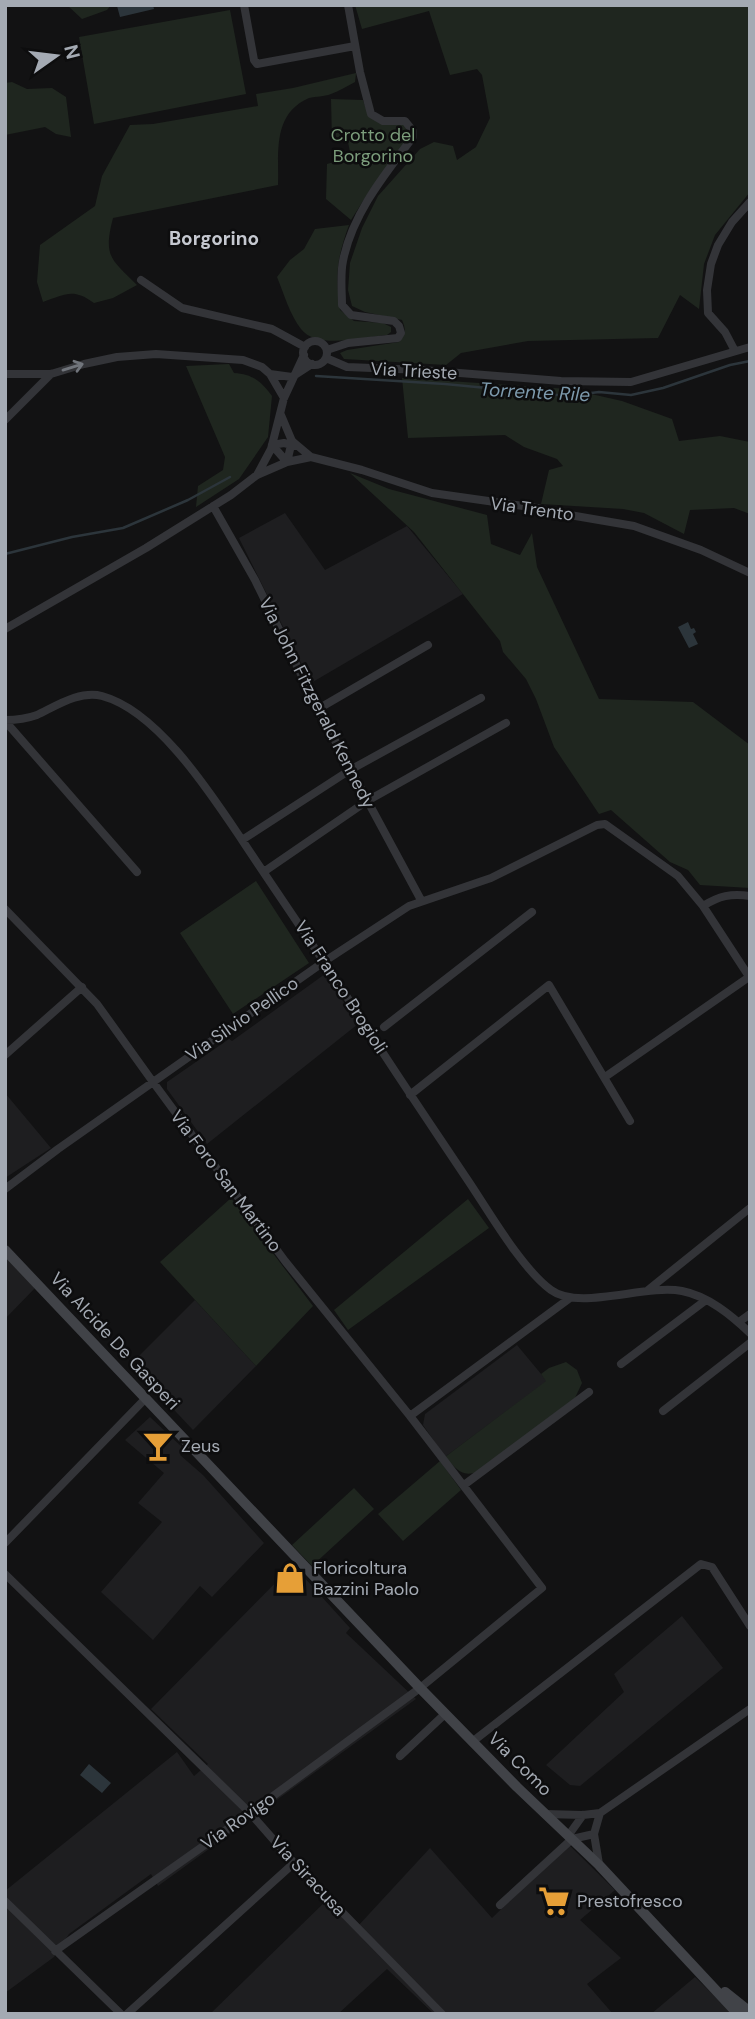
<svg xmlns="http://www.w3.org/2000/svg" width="755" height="2019" viewBox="0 0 755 2019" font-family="'DM Sans',sans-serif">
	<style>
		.built { fill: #1e1e20 }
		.green { fill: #1f261f }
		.water { fill: #2c353b }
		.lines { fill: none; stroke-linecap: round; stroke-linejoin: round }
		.stream { stroke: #2c353b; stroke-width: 2.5 }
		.street { stroke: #333438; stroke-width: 8 }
		.secondary { stroke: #414348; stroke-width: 10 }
		.oneway { stroke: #71757c }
		.labels { text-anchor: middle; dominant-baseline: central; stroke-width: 5; stroke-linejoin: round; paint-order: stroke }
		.park-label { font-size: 18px; fill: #7c9d7c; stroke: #0d0d0e }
		.street-label { font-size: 18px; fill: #a4aab3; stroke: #0d0d0e }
		.poi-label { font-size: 18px; fill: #a4aab3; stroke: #0d0d0e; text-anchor: start }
		.neighbourhood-label { font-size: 19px; font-weight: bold; fill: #c5c8d0; stroke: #0d0d0e }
		.water-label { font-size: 19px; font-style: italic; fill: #7d9aad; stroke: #0d0d0e }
	</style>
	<rect width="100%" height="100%" fill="#121213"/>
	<path class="built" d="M285 513 325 570 407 526 463 594 311 683 239 538Z
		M325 974 358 1024 207 1144 167 1089V1082L229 1039 232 1041Z
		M5 1093 51 1148 5 1178Z
		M5 1257 35 1288 5 1319Z
		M195 1300 256 1366 193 1430 131 1364Z
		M517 1345 547 1381 445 1457 423 1425 425 1414Z
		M150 1417 184 1449 180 1455 203 1475 264 1543 212 1597 200 1586 153 1640 101 1592 162 1522 138 1503 164 1473 125 1440Z
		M293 1565 350 1628 346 1633 416 1699 158 1886 151 1874 69 1934 54 1957 5 1993V1891L177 1752 194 1776 208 1764 151 1709Z
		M682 1616 723 1668 580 1786 570 1785 546 1765 624 1692 614 1674Z
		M568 1844 615 1890 580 1920 621 1958 587 1984 613 2014H434L387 1969 338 2014H210L330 1897 358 1926 430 1848 492 1918Z
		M695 1977 733 2014H651Z"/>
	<path class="green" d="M67 5H111L107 10 82 19Z
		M355 5H750V192L715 235 704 264 699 309 680 295 658 338 528 341 461 353 446 365 344 359 340 353 347 350 399 342C406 334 406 329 402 320L365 312 352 306 348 290 350 263 362 228 378 196 420 149 434 142 453 146 457 160 476 147 490 118 482 75 477 69 450 75 429 11 362 29Z
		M230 10 246 94 94 124 79 37Z
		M356 73 355 82C347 86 339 91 331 94 324 97 316 96 309 98 272 114 279 153 278 185L113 218C103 257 111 259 137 285L113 298 94 303C73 288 66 294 43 302L37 282 40 245 95 206 102 176 130 125 153 124 258 106 256 94 293 88Z
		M12 82 27 89 52 88 66 97 71 137 56 134 45 127 5 135V83Z
		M331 99 363 100 369 116 405 125 410 131V135L368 193 351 220 326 199 327 164 351 157 347 137 332 140Z
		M349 225C337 258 335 274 340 310L354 321 383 323 391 327V332L387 335C364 337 317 350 301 329 290 315 284 294 277 277L290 260 304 249 315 229Z
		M229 364 234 373C252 374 261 381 272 396L268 437 239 479 196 507 198 486 223 470 225 457 186 366Z
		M402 378 569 389 622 401 672 419 679 441 720 436 750 442V514L734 508 690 510 684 534 644 513 623 509 541 504 549 470 563 466 557 459 524 447 505 435 408 438Z
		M350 473 389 489 487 515 491 544 520 555 532 533 537 567 599 699 693 702 750 745V888L700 885 688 870 670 862 611 810 599 814 554 747 536 699 526 679 503 652 500 641 414 532Z
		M256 881 309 963 233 1014 180 933Z
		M231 1198 313 1306 256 1366 160 1262Z
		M468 1199 489 1228 348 1330 334 1310Z
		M566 1362 577 1370 582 1383 575 1398 477 1472C461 1478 455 1467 445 1457L546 1381 541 1374 549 1368Z
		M440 1461 461 1490 403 1541 378 1514Z
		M354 1488 374 1509 312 1566 292 1545Z"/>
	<path class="water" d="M121 5H153L154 9 120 17 117 6Z
		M688 622 691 629 694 628 696 632 693 634 698 644 689 648 678 627Z
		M89 1764 111 1783 102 1793 80 1775Z"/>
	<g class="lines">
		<path class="stream" d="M316 376 445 384 568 396 599 392 631 395 663 388 730 365 750 361
			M5 554 72 537 123 528 188 500 230 477"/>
		<path class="street" d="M244 5 254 60 257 64 355 46
			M141 280 182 308 272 329 305 347
			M303 353a12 12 0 1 1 24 0a12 12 0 1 1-24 0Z
			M327 350 348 343 398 338 401 333 399 326 394 321 351 315 342 305C342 291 340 275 343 261 352 214 385 174 413 137V131L405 121H383L371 114 360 72 348 5
			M735 351 725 332 708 313 707 290 711 264 718 245 732 222 750 202
			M326 358 347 367 422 370 561 381 631 382 750 347
			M5 374H51L84 364 117 357 156 354 243 360 262 367 270 374 292 377 312 364
			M270 374 284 398
			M281 415 292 441 311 457 362 470 432 493 537 508 558 513 634 526 701 550 750 573
			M5 420 51 374
			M272 445 287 462 292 441
			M272 445 284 443 296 446
			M257 475 271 449 284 398 304 355
			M213 506 255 580 318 709 421 900
			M5 629 146 548 231 495 257 475 287 462 311 457
			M318 709 428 645
			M5 720C16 720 26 719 37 715 56 706 80 690 102 696 158 711 211 794 242 840 285 905 330 969 372 1036 403 1084 435 1131 467 1179 488 1210 521 1268 551 1290 579 1311 645 1284 682 1291 708 1296 731 1315 750 1333
			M5 721 137 872
			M242 840 350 770 481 698
			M265 871 367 801 506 723
			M703 906C719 896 731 893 750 896
			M5 909 97 1004 153 1082 285 1261 410 1416 542 1588 420 1688 250 1813 55 1951
			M384 1027 532 912
			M5 1055 82 987
			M605 1077 749 977
			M410 1095 549 985 630 1121
			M5 1189 58 1149 325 961 409 906 491 878 597 825 605 824 678 876 703 906 750 978
			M648 1290 750 1208
			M739 1322 750 1314
			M621 1364 706 1300
			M663 1411 750 1343
			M410 1416 570 1298
			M464 1485 589 1392
			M5 1543 145 1399
			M5 1574 250 1813 294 1863 442 2014
			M472 1742 701 1564 712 1567 750 1626
			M400 1756 445 1714
			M545 1814 583 1815 600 1813 750 1709
			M568 1836 583 1815
			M599 1864 594 1834 600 1813
			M5 1901 121 2014
			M500 1905 572 1839 594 1834
			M127 2014 294 1863"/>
		<path class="secondary" d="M5 1250 420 1688 517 1787 599 1865 738 2014
			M725 1992 750 2012"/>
	</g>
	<defs><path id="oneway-shaft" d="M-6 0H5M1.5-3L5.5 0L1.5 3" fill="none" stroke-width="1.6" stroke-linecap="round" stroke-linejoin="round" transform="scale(1.75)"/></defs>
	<use class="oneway" href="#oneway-shaft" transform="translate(73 367) rotate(-17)"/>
	<defs>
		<symbol id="bar-bare" viewBox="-9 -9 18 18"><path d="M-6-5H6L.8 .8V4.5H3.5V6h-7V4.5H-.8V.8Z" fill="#e69f37" stroke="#0d0d0e" stroke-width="2.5" paint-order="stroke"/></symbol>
		<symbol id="shop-bare" viewBox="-9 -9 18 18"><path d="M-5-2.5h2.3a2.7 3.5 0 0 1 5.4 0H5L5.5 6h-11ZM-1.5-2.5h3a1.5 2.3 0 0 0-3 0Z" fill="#e69f37" stroke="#0d0d0e" stroke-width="2.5" paint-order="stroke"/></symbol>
		<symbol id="supermarket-bare" viewBox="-9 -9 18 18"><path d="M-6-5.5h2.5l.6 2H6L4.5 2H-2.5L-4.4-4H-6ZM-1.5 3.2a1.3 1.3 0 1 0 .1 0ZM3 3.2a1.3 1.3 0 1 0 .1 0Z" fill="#e69f37" stroke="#0d0d0e" stroke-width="2.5" paint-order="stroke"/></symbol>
	</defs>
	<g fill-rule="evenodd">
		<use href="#bar-bare" x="136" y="1424" width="44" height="44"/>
		<use href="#shop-bare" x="268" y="1556" width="44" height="44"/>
		<use href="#supermarket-bare" x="532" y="1879" width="44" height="44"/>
	</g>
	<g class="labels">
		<g class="park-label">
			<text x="373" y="135">Crotto del<tspan x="373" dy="21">Borgorino</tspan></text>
		</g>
		<g class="street-label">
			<text transform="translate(414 371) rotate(3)">Via Trieste</text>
			<text transform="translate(532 509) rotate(8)">Via Trento</text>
			<text transform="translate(317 703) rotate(63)">Via John Fitzgerald Kennedy</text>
			<text transform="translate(341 987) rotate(57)">Via Franco Brogioli</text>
			<text transform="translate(242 1019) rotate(-35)">Via Silvio Pellico</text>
			<text transform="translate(226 1181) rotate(53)">Via Foro San Martino</text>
			<text transform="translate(115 1341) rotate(47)">Via Alcide De Gasperi</text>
			<text transform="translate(520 1764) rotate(45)">Via Como</text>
			<text transform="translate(238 1821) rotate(-35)">Via Rovigo</text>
			<text transform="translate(308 1876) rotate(47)">Via Siracusa</text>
		</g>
		<g class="poi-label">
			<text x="181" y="1446">Zeus</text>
			<text x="313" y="1568">Floricoltura<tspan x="313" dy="21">Bazzini Paolo</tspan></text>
			<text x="577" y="1901">Prestofresco</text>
		</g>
		<g class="neighbourhood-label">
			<text x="214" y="238">Borgorino</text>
		</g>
		<g class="water-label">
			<text transform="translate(535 392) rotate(3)">Torrente Rile</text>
		</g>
	</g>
	<rect width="755" height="2019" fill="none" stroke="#a4aab3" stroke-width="14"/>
	<g transform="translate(56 56) rotate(76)" stroke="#0d0d0e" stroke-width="5" paint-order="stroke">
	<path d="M0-5L12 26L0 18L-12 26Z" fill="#a4aab3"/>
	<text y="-10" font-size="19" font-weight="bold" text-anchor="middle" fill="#a4aab3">N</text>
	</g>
</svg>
